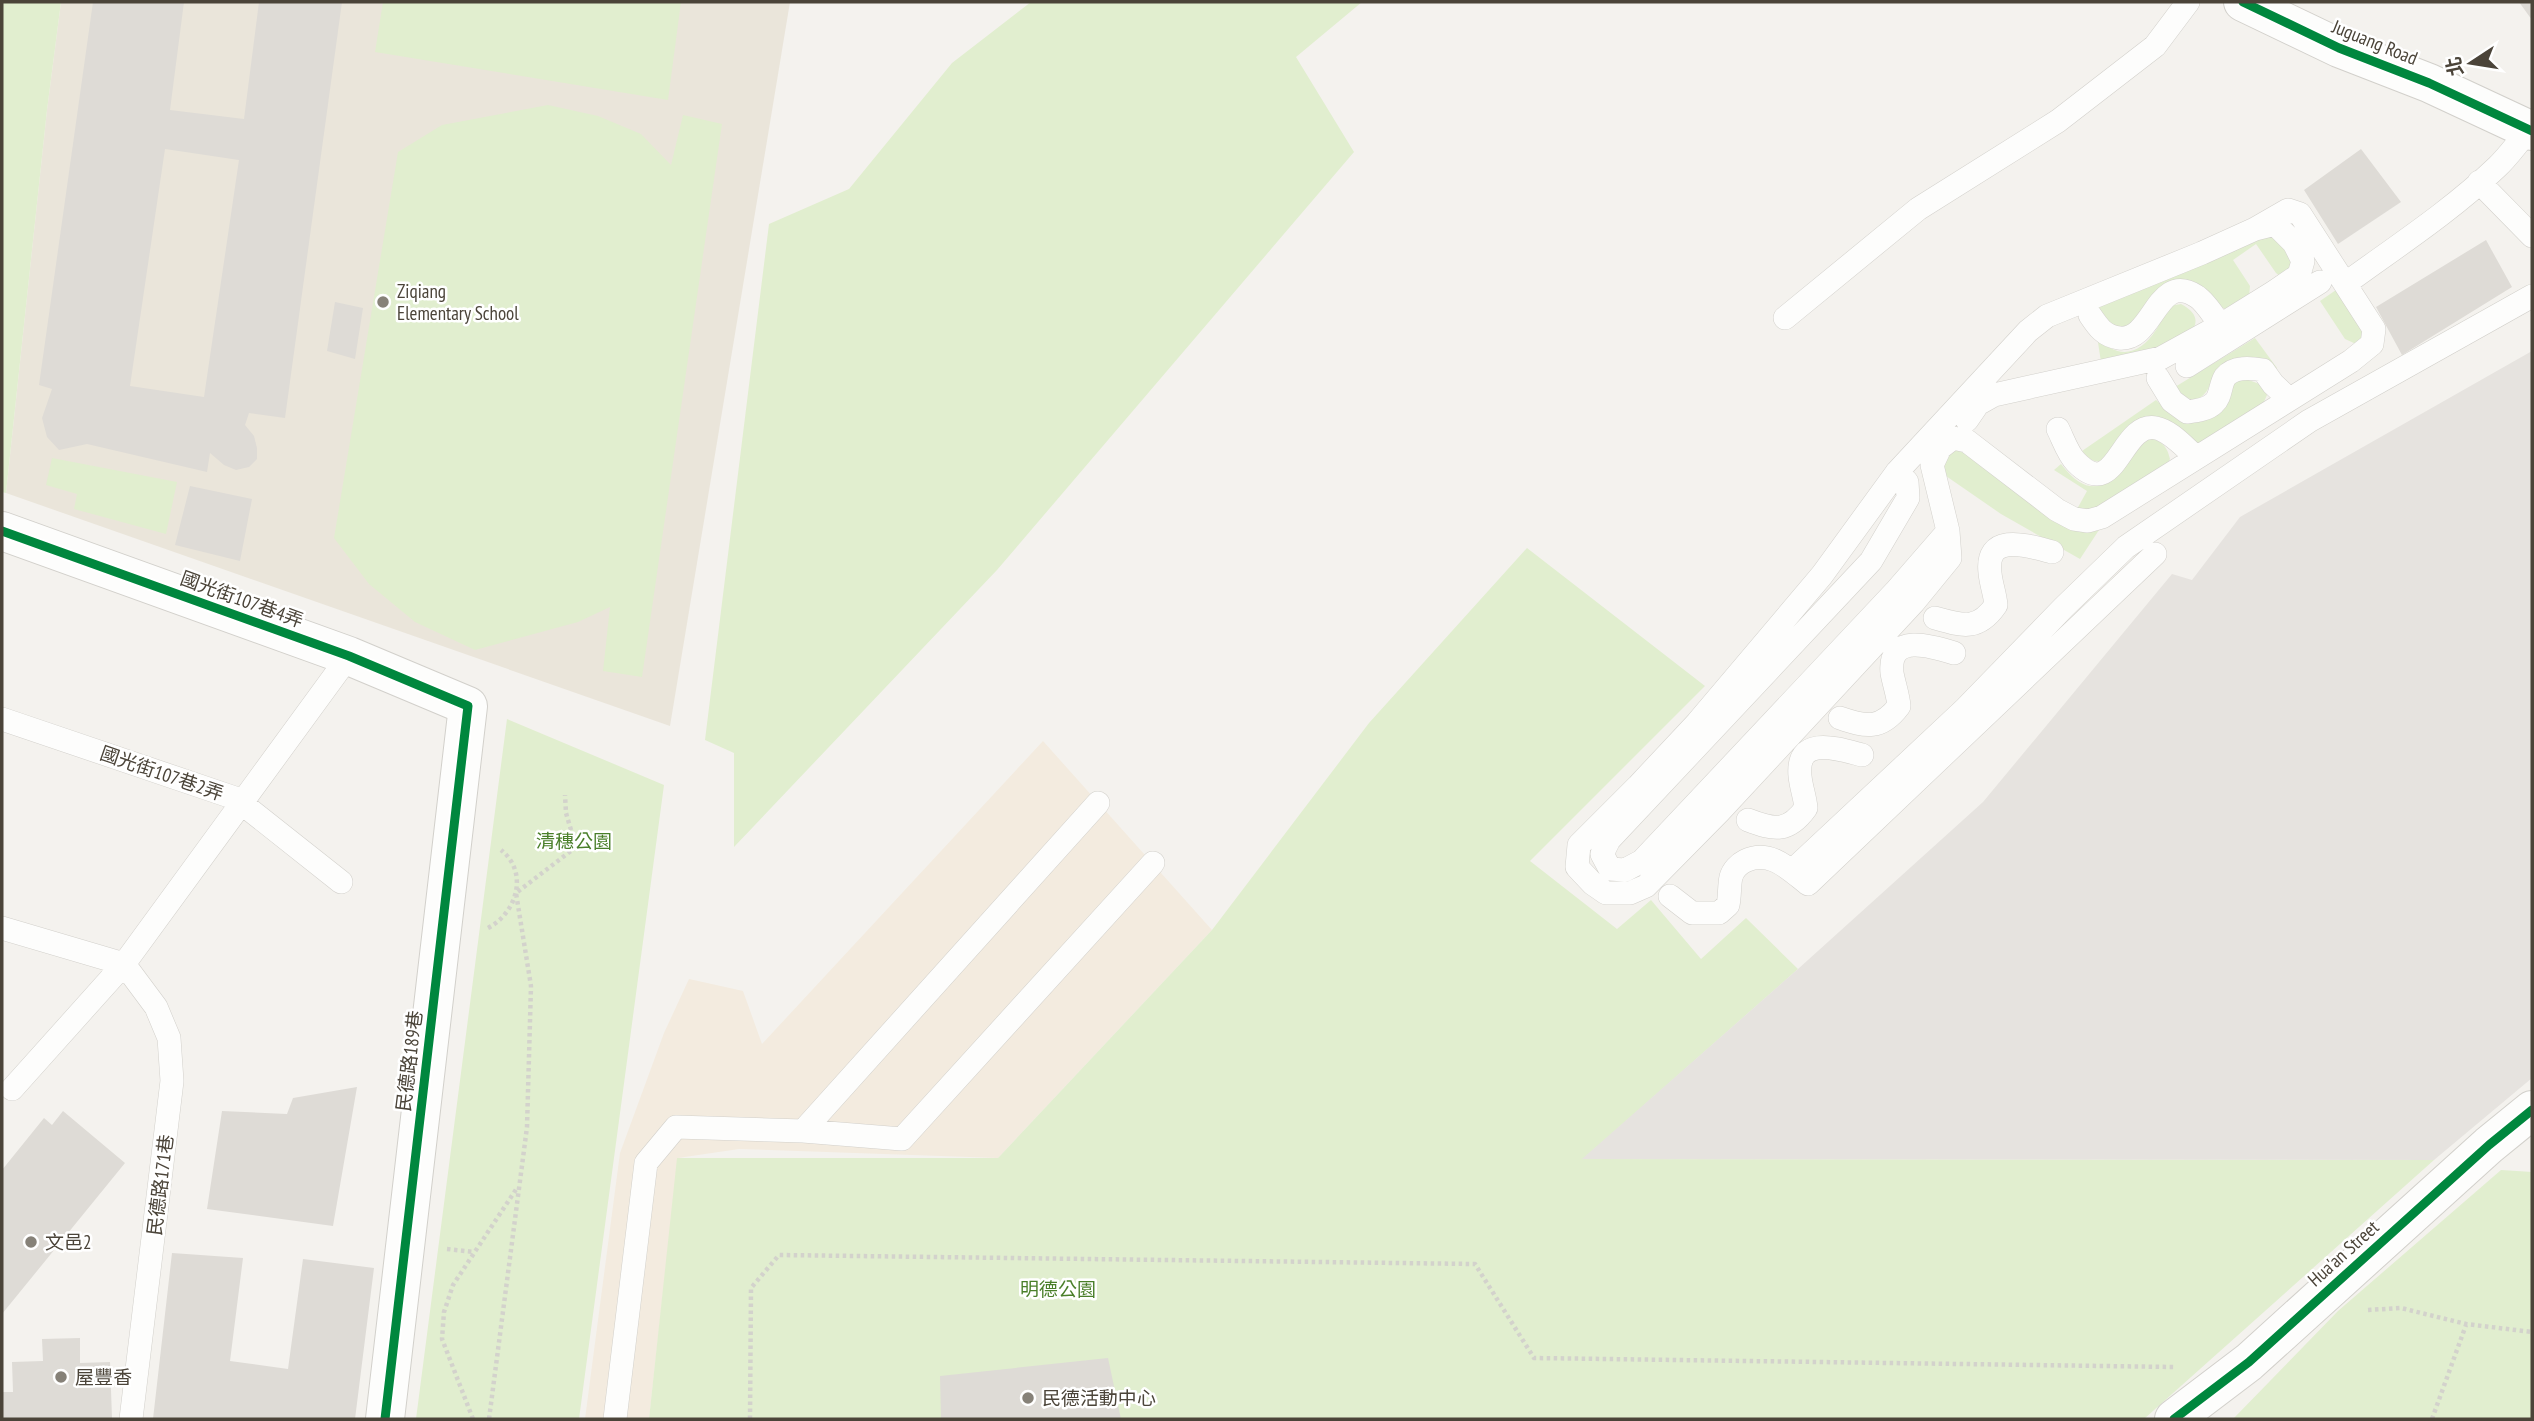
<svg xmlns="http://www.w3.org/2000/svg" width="2534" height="1421" viewBox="0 0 2534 1421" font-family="'PT Sans Narrow','Noto Sans TC',sans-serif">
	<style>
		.commercial { fill: #f3ebdf }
		.education { fill: #eae5da }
		.green { fill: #e1eecf }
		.parking { fill: #e6e3df }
		.building { fill: #dedbd6; fill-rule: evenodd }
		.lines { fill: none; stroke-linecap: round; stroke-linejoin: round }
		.service-casing { stroke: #d2d0cb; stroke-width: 24 }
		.minor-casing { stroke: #d2d0cb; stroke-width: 40 }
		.tertiary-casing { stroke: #d2d0cb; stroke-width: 40 }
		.path { stroke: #d3d2cc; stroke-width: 4.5; stroke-dasharray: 3.5 3.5; stroke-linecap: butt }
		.service { stroke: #fdfdfc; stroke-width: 23 }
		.minor { stroke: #fdfdfc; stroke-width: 38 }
		.tertiary { stroke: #fdfdfc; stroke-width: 38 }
		.cycleway-casing { stroke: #fff; stroke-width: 13 }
		.cycleway { stroke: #00873e; stroke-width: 9 }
		.poi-dot { fill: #868178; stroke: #fff; stroke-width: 2.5 }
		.labels { text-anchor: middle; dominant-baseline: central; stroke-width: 5; stroke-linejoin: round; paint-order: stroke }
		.street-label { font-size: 19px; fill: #4b4439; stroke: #fff }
		.poi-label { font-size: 19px; fill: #4b4439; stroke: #fff; text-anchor: start }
		.park-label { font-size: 19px; fill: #4a7f2a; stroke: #fff }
	</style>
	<rect width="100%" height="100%" fill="#f4f2ee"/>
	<path class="commercial" d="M1043 741 1212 930 998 1158 739 1149 678 1158 649 1419H585L620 1153 664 1033 689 979 743 991 762 1044Z"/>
	<path class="education" d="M61 2H790L670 726 6 493 47 110Z"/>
	<path class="green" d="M2 2H61L47 110 6 493 2 492Z
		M383 2H681L668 100 375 52Z
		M1031 2H1362L1296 57 1354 152 997 570 734 847V753L705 740 769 224 849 189 952 63Z
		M548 105 598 116 641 134 671 165 683 115 722 124 642 677 603 671 610 607 578 622 475 650 415 622 369 584 334 538 398 152 442 125Z
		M2269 230 2293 260 2292 269 2281 277 2276 273 2256 244 2233 260 2250 286 2249 297 2225 309 2173 283C2146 290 2155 306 2139 321 2135 325 2128 328 2123 331L2102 322 2096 302Z
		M2336 290 2363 330 2361 341 2356 344 2345 339 2320 301Z
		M2181 304C2212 320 2187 340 2166 348 2146 356 2122 358 2101 362L2097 336C2117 360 2139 356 2156 330 2161 322 2163 313 2170 306Z
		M2255 338 2277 368 2275 370C2270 366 2263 360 2256 358 2243 354 2224 359 2216 371 2208 385 2211 393 2194 401L2184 396 2175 387Z
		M2246 379 2262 385 2267 395 2263 404 2207 443H2196L2161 418 2145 417 2130 424 2104 461C2093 463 2089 459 2082 451L2156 400 2176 418 2189 422H2201L2211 417 2235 382Z
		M2147 437C2161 441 2167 445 2170 459L2164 469 2096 513 2076 511 2087 491 2054 470 2061 464C2099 514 2122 469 2147 437Z
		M1950 451H1966L2076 530 2087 533 2099 530 2080 559 2001 514 1946 476 1943 466Z
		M52 458 177 482 166 534 74 509 77 494 46 485Z
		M1527 548 1705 686 1530 861 1617 929 1651 900 1701 959 1746 918 1798 969 1583 1159 2434 1160 2144 1419H649L677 1158H998L1212 930 1369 723Z
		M507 719 664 785 579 1419H416Z
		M2501 1170 2532 1172V1419H2233L2338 1311Z"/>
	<path class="parking" d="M2532 351V1078L2434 1160 1582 1159 1798 969 1983 802 2172 574 2192 580 2240 517Z"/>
	<path class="building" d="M93 2H184L170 110 244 119 259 2H342L285 418 249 413 245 425 254 436 257 448V459L249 467 236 470 224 465 210 453 207 472 87 444 59 450 47 437 42 418 52 389 39 385ZM165 149 239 160 204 397 130 386Z
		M2519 2H2532V20Z
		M2361 149 2401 202 2338 244 2304 190Z
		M2486 240 2512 287 2402 355 2376 307Z
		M335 302 363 308 355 359 327 351Z
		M190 486 252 499 240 561 175 545Z
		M357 1087 333 1226 207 1209 222 1111 287 1114 293 1098Z
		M63 1111 125 1163 2 1314V1170L44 1118 52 1125Z
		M172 1253 243 1258 230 1361 288 1369 303 1259 374 1268 355 1419H153Z
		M80 1338V1363L110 1362 112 1418 2 1419V1392H13L12 1362 43 1361 42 1339Z
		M1108 1358 1121 1419H941L940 1376Z"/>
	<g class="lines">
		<defs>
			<path id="service" d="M2479 182 2532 236
				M2288 210 2300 214 2374 329 2372 344 2351 361 2102 517 2088 521 2074 519 2057 510 1967 441 1953 438 1940 448 1932 465 1948 531 1950 558 1914 602 1719 812 1646 886 1630 893H1606L1593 884 1577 867 1579 845 1638 786 1697 723 1822 575 1897 472 2028 331 2047 316 2202 253 2255 229Z
				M2345 284C2397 246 2451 211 2497 167 2509 156 2518 142 2529 130
				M2090 315C2098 327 2104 336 2119 338 2154 342 2156 271 2196 296 2205 301 2214 317 2221 325
				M1785 318 1918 209 2058 121 2155 46 2188 2
				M2187 366 2320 282
				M2158 378 2172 401 2187 412C2195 411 2207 410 2214 403 2221 397 2220 385 2225 377 2234 366 2251 368 2263 370L2273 384 2289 399
				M1967 420 1978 404 1994 395 2161 358 2221 325 2274 292 2299 275 2303 261 2294 243 2275 224 2255 229
				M2058 429C2063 439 2068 454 2076 462 2117 504 2120 421 2156 428 2171 431 2185 448 2196 457
				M1897 472 1907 482 1908 498 1871 561 1609 840 1602 854 1610 869 1625 870 1642 861 1895 592 1948 531
				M1935 618C1963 626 1978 631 1996 605 1995 594 1991 584 1990 573 1985 531 2029 546 2052 552
				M1840 718C1866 727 1881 730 1899 706 1898 695 1894 684 1892 673 1888 632 1932 646 1954 653
				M2 719 235 798 341 882
				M1748 820C1774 830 1788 833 1806 808 1805 797 1801 787 1800 776 1796 734 1839 749 1862 755
				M1792 871 1964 710 2064 607 2126 547 2309 421 2532 296
				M1670 896 1692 913H1719L1728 905C1730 896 1729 886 1731 877 1733 870 1739 864 1745 861 1770 849 1789 869 1808 884L2155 554
				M2 928 124 964
				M124 964 156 1007 169 1038 172 1081 131 1419
				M12 1089 124 964 349 656
				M803 1131 902 1139 1153 863
				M615 1419 646 1163 676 1127 803 1131 1098 803"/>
			<path id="minor" d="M2 531 349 656 468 706 385 1419
				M2174 1419 2249 1362 2489 1145 2532 1110"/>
			<path id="tertiary" d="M2243 2 2339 48 2429 83 2532 131"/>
		</defs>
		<use href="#service" class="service-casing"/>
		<use href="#minor" class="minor-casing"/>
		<use href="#tertiary" class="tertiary-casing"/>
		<path class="path" d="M488 928C517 913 529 872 501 850
			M447 1249 474 1252
			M2368 1310 2401 1308 2466 1324 2532 1332
			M473 1419 442 1339 444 1312 453 1285 517 1188
			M489 1419 527 1127 531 986 516 893 576 847 566 813 565 795
			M750 1419 751 1288 779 1255 1475 1264 1534 1358 2175 1367
			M2432 1419 2466 1325"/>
		<use href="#service" class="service"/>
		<use href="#minor" class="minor"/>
		<use href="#tertiary" class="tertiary"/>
		<defs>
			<path id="cycleway" d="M2243 2 2339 48 2429 83 2532 131
				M2 531 349 656 468 706 385 1419
				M2174 1419 2249 1362 2489 1145 2532 1110"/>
		</defs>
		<use href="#cycleway" class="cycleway-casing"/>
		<use href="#cycleway" class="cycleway"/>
	</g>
	<g class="poi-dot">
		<circle cx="383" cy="302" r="7"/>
		<circle cx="31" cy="1242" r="7"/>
		<circle cx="61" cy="1377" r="7"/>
		<circle cx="1028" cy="1398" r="7"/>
	</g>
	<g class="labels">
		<g class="street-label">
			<text transform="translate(2375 42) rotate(22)">Juguang Road</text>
			<text transform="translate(242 599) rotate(20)">國光街107巷4弄</text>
			<text transform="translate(162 773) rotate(19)">國光街107巷2弄</text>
			<text transform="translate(409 1061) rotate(-83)">民德路189巷</text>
			<text transform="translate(160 1185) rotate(-83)">民德路171巷</text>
			<text transform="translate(2343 1253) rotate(-42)">Hua'an Street</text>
		</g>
		<g class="poi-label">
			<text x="397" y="291">Ziqiang<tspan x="397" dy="22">Elementary School</tspan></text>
			<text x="45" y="1242">文邑2</text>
			<text x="75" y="1377">屋豐香</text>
			<text x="1042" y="1398">民德活動中心</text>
		</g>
		<g class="park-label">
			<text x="574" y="841">清穗公園</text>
			<text x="1058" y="1289">明德公園</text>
		</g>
	</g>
	<rect width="2534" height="1421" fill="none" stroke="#4b4439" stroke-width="7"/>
	<g transform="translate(2471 63) rotate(258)" stroke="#ffffff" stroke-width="5" paint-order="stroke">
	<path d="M0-5L12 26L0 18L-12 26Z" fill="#4b4439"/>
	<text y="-10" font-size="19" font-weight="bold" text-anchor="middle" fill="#4b4439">北</text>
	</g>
</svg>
